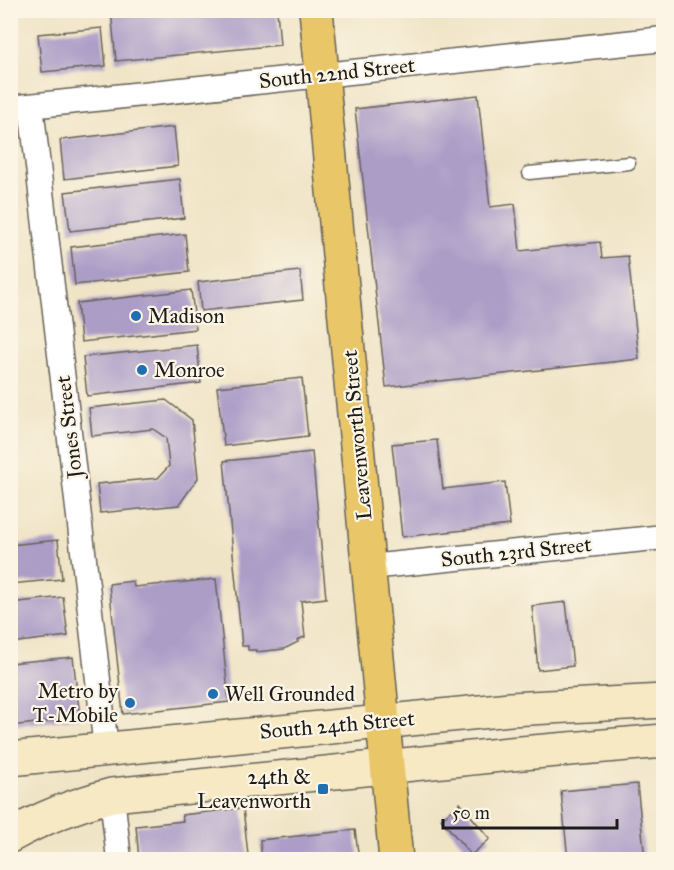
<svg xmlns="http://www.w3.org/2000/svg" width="674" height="870" viewBox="0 0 674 870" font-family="'IM FELL Great Primer',serif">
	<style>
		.building { fill: #ac9dc7 }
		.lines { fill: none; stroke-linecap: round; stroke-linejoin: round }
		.service-casing { stroke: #666258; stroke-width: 15 }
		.minor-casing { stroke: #666258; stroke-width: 27 }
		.secondary-casing { stroke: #666258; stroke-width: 36 }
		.primary-casing { stroke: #666258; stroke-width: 36 }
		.service { stroke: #fff; stroke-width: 12 }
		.minor { stroke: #fff; stroke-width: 24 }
		.secondary { stroke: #f6e9c3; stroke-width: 33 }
		.primary { stroke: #e9c769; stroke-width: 33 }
		.poi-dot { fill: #1f6fb2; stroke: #fcf5e5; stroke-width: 2 }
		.labels { text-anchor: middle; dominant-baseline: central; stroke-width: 4.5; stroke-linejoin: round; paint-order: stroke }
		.street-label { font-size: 21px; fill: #1c1c1c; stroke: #fcf5e5 }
		.poi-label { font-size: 21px; fill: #1c1c1c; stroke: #fcf5e5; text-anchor: start }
	</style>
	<rect width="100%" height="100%" fill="#fcf5e5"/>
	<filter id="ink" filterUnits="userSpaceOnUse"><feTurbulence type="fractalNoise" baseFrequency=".0167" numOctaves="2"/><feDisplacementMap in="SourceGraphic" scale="12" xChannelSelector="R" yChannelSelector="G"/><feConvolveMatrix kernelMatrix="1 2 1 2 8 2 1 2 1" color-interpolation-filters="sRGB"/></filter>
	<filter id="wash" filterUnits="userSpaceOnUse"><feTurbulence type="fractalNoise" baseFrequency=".008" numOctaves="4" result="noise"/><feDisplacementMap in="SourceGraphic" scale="24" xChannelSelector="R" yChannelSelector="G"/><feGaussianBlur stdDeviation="1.35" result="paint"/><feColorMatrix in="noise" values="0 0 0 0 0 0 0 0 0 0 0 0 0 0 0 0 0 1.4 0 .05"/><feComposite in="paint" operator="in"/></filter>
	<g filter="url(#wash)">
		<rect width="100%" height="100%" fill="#f0e4c6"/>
		<g id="blocks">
			<path class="building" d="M111 10H277L280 45 116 61Z
				M102 28 106 66 42 72 38 34Z
				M478 95 490 207 515 204 520 251 600 242 602 258 628 256 639 359 386 387 355 109Z
				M174 127 178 166 64 179 60 140Z
				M180 179 184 218 70 231 65 192Z
				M185 234 189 272 75 285 71 247Z
				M300 271 303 300 201 311 198 282Z
				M191 290 196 329 81 342 77 303Z
				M197 345 201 383 87 396 83 357Z
				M302 378 308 436 224 446 217 387Z
				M166 400 192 420 198 478 179 505 100 513 97 484 158 478 169 466 166 438 153 429 92 436 89 408Z
				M437 440 443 489 505 482 510 525 402 537 392 444Z
				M312 452 326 598 301 601 305 637 297 640 298 642 284 649 256 652V650H248V646H242L224 461Z
				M58 540 62 579 10 584V545Z
				M216 579 229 702 123 714 109 584 133 581 134 587Z
				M63 597 68 636 10 643V603Z
				M566 602 573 666 538 670 532 606Z
				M73 657 80 718 10 726V663Z
				M637 784 645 860H568L561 791Z
				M460 803 490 839 471 855 441 819Z
				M243 808 248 855 203 860H187L186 856 139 860 136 826 183 821 182 815Z
				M355 830 359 860H262L260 840Z
				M249 856V860H232V858Z"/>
		</g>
	</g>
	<g filter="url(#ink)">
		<use href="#blocks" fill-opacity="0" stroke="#666258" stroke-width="1.5"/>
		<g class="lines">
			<defs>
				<path id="service" d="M529 173 629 163"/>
				<path id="minor" d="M31 106 106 748
					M10 108 664 39
					M369 567 664 537
					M112 795 119 860"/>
				<path id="secondary" d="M10 759 510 709 664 701
					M10 836C43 817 75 805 112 795L510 754 664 741"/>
				<path id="primary" d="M316 10 396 860"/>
			</defs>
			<use href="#service" class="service-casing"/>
			<use href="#minor" class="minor-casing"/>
			<use href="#secondary" class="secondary-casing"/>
			<use href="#primary" class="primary-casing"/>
			<use href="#service" class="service"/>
			<use href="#minor" class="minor"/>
			<use href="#secondary" class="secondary"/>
			<use href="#primary" class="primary"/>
		</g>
	</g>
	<g class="poi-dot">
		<circle cx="136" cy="316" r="6"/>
		<circle cx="142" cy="370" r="6"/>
		<circle cx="213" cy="694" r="6"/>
		<circle cx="130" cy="703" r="6"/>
		<rect x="317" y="783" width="12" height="12" rx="3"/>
	</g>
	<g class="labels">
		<g class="street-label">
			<text transform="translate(337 73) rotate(-6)">South 22nd Street</text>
			<text transform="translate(69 427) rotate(-97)">Jones Street</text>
			<text transform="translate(357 435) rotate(-95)">Leavenworth Street</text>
			<text transform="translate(516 552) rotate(-6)">South 23rd Street</text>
			<text transform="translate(337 725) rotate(-5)">South 24th Street</text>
		</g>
		<g class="poi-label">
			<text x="148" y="316">Madison</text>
			<text x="154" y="370">Monroe</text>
			<text x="118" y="691" text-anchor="end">Metro by<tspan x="118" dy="24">T-Mobile</tspan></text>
			<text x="225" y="694">Well Grounded</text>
			<text x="311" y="777" text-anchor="end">24th &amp;<tspan x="311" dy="24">Leavenworth</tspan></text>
		</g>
	</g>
	<rect width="674" height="870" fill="none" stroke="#fcf5e5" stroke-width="36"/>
	<path d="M443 819v9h174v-9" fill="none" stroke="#1c1c1c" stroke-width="3"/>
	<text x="452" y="819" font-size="18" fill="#1c1c1c" stroke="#fcf5e5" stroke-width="4.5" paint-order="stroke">50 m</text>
</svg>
